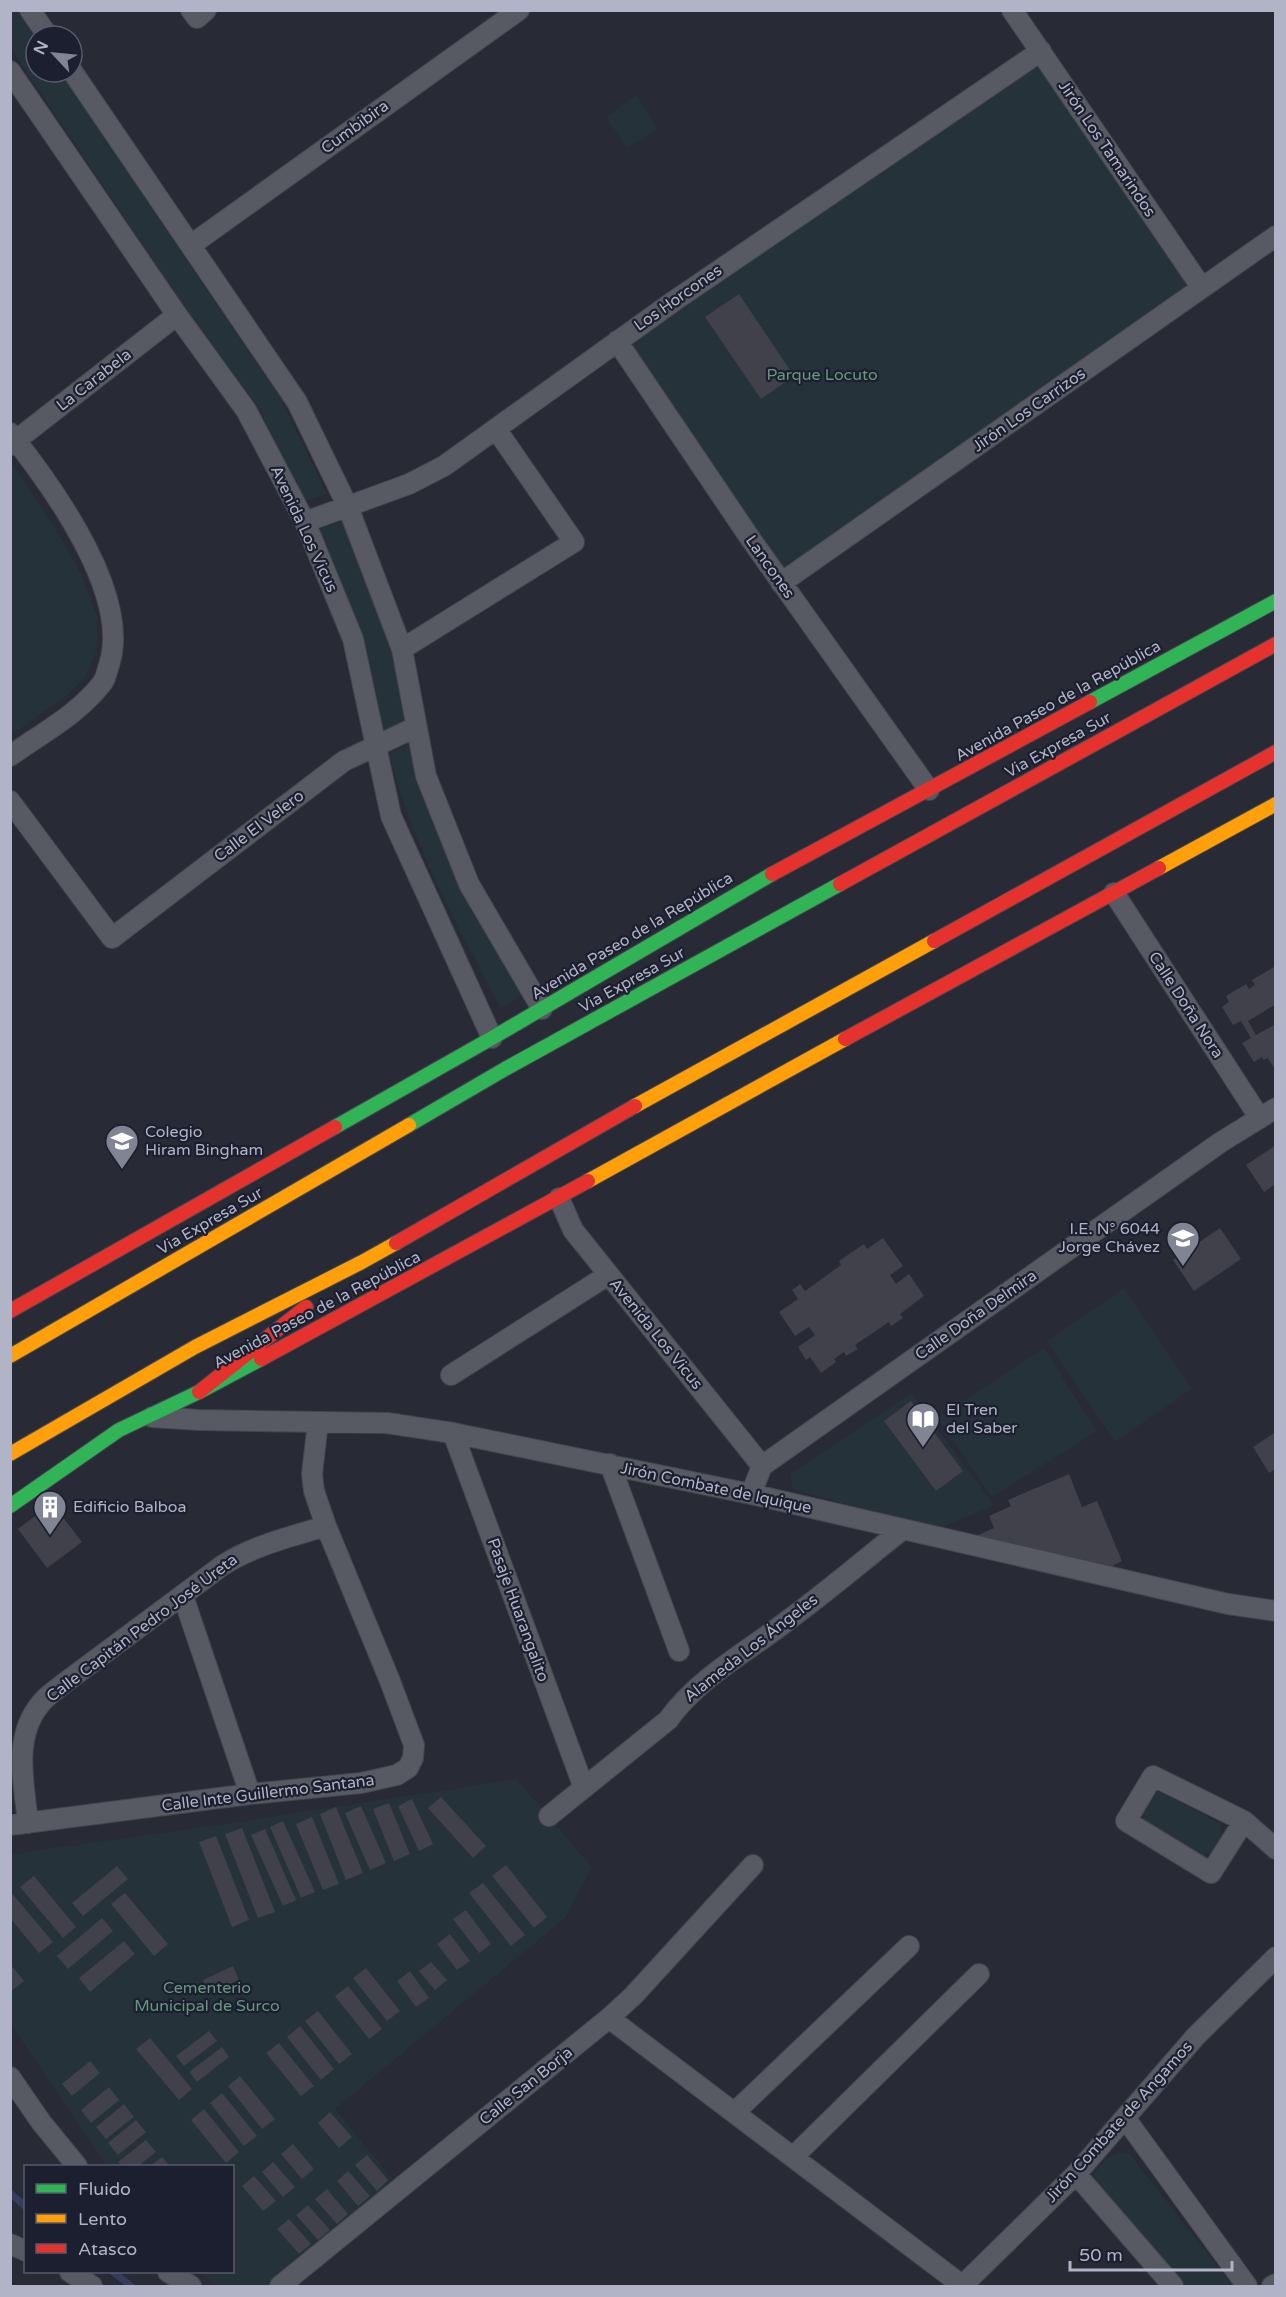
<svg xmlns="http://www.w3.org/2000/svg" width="1286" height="2297" viewBox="0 0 1286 2297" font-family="'Varela Round',sans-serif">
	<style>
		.green { fill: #25323a }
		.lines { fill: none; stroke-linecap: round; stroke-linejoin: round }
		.stream { stroke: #353c5d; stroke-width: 7 }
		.building { fill: #40414a }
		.street-casing { stroke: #44464e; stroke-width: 22 }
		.fast-casing { stroke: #454752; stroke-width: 16 }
		.slow-casing { stroke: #454752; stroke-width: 16 }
		.jam-casing { stroke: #454752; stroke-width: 16 }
		.street { stroke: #575963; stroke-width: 20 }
		.fast { stroke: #30b455; stroke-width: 14 }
		.slow { stroke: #ff9f0a; stroke-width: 14 }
		.jam { stroke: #e5322d; stroke-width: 14 }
		.labels { text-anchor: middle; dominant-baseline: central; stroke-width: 4.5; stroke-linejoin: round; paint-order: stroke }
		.street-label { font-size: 16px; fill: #b1b4c6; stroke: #1c1f2f }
		.park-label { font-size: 16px; fill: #69977e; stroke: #1c1f2f }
		.poi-label { font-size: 16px; fill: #b1b4c6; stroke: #1c1f2f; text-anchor: start }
	</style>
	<rect width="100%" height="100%" fill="#282a35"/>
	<path class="green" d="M10 11H18L36 38V72H59L281 399 327 494 304 501 258 407 194 321 11 49Z
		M1036 65 1191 286 783 569 627 342Z
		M636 95 657 128 627 149 606 117Z
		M11 461 66 546 81 574 97 616V650L85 678 64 698 11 735Z
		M347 520 396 648 410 724 382 736 314 530Z
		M409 744 412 746 526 993 501 1008C458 928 413 846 390 757L392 752Z
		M1124 1288 1192 1389 1115 1442 1047 1341Z
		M1044 1348 1097 1431 992 1497 937 1418Z
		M911 1393 994 1505 936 1530 792 1489 790 1474Z
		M516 1779 592 1867 565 1918 335 2109 393 2180 266 2286H217L200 2272H232V2166H107L11 2025 10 1854 190 1829Z
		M1155 1792H1162L1220 1824C1225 1839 1218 1853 1201 1855L1143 1818C1141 1807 1147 1799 1155 1792Z
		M1120 2152 1129 2153 1233 2286H1183L1096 2181 1094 2174C1101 2163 1108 2156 1120 2152Z"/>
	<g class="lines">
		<path class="stream" d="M10 2193 26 2207
			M113 2272 131 2286"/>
	</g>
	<path class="building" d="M739 294 794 376 761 399 705 317Z
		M1274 967 1276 1004 1248 1021 1256 1035 1276 1024V1067L1274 1068 1268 1058 1263 1060 1262 1057 1254 1062 1242 1043 1251 1038 1241 1021 1233 1025 1222 1007 1229 1002 1226 996 1246 984 1249 989 1255 985 1252 980Z
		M1276 1145V1184L1264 1192 1246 1165Z
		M1220 1228 1241 1259 1194 1291 1173 1260Z
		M883 1238 903 1266 890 1275 896 1284 909 1274 924 1296 900 1314 903 1318 891 1326 889 1322 855 1345 858 1349 846 1356 844 1352 834 1359 836 1362 821 1373 810 1357 806 1360 798 1347 815 1335 809 1327 795 1336 779 1312 798 1299 792 1290 800 1284 805 1291 841 1265 839 1261 864 1244 867 1249Z
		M911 1401 963 1471 936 1491 884 1421Z
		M1276 1432V1469L1269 1473 1253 1447Z
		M1069 1474 1082 1507 1097 1501 1122 1561 1112 1566 976 1536 994 1528 989 1516 1011 1506 1008 1500Z
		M52 1503 82 1542 47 1568 18 1529Z
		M441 1797 486 1846 473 1858 428 1808Z
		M412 1799 433 1844 419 1851 398 1806Z
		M389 1803 410 1854 394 1861 373 1809Z
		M361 1806 386 1863 370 1870 345 1813Z
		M336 1807 363 1873 346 1880 320 1814Z
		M312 1817 339 1884 323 1890 296 1824Z
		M283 1821 315 1892 301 1898 270 1827Z
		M242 1828 275 1912 258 1918 225 1834Z
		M265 1829 296 1900 283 1906 251 1835Z
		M216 1836 249 1920 232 1927 199 1842Z
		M506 1865 547 1917 534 1928 492 1876Z
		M117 1866 128 1879 83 1916 72 1903Z
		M34 1876 76 1927 63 1938 20 1887Z
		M483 1883 525 1935 511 1946 469 1893Z
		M10 1891 53 1942 39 1953 10 1918Z
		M125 1893 168 1944 154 1956 111 1904Z
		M466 1910 491 1944 479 1953 453 1919Z
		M102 1918 113 1931 68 1969 57 1956Z
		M450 1934 470 1961 457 1970 437 1944Z
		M124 1941 135 1954 90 1992 79 1978Z
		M431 1962 447 1980 435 1990 419 1971Z
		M10 1964 24 1981 10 1992Z
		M233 1966 239 1980 209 1994 203 1980Z
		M366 1968 400 2011 387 2021 353 1978Z
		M410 1971 429 1998 416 2007 397 1981Z
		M348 1986 382 2029 369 2039 335 1996Z
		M318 2011 352 2054 339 2064 305 2021Z
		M300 2026 334 2069 321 2080 287 2037Z
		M209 2031 217 2041 184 2066 176 2056Z
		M150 2038 192 2089 179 2100 136 2049Z
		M279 2043 314 2086 301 2096 266 2053Z
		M222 2047 229 2057 197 2082 189 2072Z
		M90 2061 100 2073 72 2096 62 2084Z
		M240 2076 275 2119 262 2129 228 2086Z
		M109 2087 119 2100 91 2123 81 2110Z
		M222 2093 257 2136 244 2146 210 2103Z
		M124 2104 134 2117 106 2139 96 2127Z
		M204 2109 239 2152 226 2163 191 2120Z
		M330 2112 352 2137 339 2148 318 2123Z
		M136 2120 146 2132 118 2155 108 2143Z
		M146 2140 156 2152 138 2166H122L118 2162Z
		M293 2144 314 2169 302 2179 281 2154Z
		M367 2155 388 2180 377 2191 355 2165Z
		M162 2157 170 2166H150Z
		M273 2162 295 2187 283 2197 262 2172Z
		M348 2171 370 2196 358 2206 337 2181Z
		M254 2176 276 2201 263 2211 242 2186Z
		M327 2189 348 2214 337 2224 315 2199Z
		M308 2205 330 2230 318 2240 296 2215Z
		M289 2219 311 2244 299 2254 277 2229Z"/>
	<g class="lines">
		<defs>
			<path id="street" d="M30 10 48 36
				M191 10 197 18 206 10
				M1012 10 1202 288
				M10 71 177 315 246 410 305 522 353 639 391 816 492 1038
				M72 71 297 402 348 507 402 649 426 776 469 884 542 1009
				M191 245 519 10
				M617 341 752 541 929 790
				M10 433C52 486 132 595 109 665 107 671 106 677 103 682 79 714 42 733 10 756
				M10 445 177 315
				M305 522 409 484 444 466 674 301 1041 51
				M781 583 1276 236
				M402 649 574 542 496 429
				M10 801 112 938 344 761 416 727
				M1114 893 1259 1117
				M559 1198 573 1230 762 1466
				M451 1375 608 1275
				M152 1417 199 1420 387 1423 453 1433 751 1494 1228 1604 1276 1611
				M453 1433 584 1788
				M610 1464 679 1651
				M751 1494 762 1466 1221 1142 1276 1108
				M183 1596 250 1794
				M549 1816 668 1720C700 1676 749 1651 791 1618 829 1590 865 1559 902 1530
				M1244 1821 1211 1873 1126 1821 1153 1776 1244 1821 1276 1849
				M28 1823C24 1783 12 1736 42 1702 48 1695 56 1690 63 1684L223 1565C255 1545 290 1537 326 1526
				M10 1825 250 1794 361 1783 397 1775 408 1768 413 1758 414 1745 390 1681 326 1526 314 1491 312 1474 318 1422
				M609 2018 963 2286
				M10 2077 41 2122 77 2166
				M735 2112 909 1946
				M1125 2118 1247 2286
				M793 2157 979 1974
				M1076 2174 1173 2286
				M10 2244 26 2251
				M70 2272 92 2286
				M168 2272 191 2286
				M280 2286 609 2018 633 1996 753 1865
				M962 2286 1076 2174 1196 2036 1276 1957
				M1272 2286 1276 2284"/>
			<path id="fast" d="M1090 702 1276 601
				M409 1125 505 1069 840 884
				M335 1127 492 1038 772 874
				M10 1506 119 1430 199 1392 261 1359"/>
			<path id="slow" d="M1159 868 1276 804
				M635 1106 934 941
				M588 1181 845 1039
				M10 1356 409 1125
				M10 1454 195 1347 362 1262 396 1243"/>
			<path id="jam" d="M772 874 1090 702
				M840 884 1276 644
				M934 941 1276 752
				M845 1039 1159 868
				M396 1243 635 1106
				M10 1311 335 1127
				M261 1359 588 1181
				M199 1392 306 1307"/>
		</defs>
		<use href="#street" class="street-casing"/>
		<use href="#fast" class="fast-casing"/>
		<use href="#slow" class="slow-casing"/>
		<use href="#jam" class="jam-casing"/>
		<use href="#street" class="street"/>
		<use href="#fast" class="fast"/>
		<use href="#slow" class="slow"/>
		<use href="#jam" class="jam"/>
	</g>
	<defs>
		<symbol id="school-pin" viewBox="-11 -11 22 30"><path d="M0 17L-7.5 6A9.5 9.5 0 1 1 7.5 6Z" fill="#818493" stroke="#1c1f2f"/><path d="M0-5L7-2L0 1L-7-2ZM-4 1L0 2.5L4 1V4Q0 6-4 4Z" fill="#fff"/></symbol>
		<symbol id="library-pin" viewBox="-11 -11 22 30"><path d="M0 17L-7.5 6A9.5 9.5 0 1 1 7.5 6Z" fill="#818493" stroke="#1c1f2f"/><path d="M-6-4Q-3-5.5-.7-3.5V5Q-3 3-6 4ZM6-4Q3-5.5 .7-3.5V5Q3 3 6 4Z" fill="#fff"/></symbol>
		<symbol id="building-pin" viewBox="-11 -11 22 30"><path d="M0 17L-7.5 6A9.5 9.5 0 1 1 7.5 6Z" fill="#818493" stroke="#1c1f2f"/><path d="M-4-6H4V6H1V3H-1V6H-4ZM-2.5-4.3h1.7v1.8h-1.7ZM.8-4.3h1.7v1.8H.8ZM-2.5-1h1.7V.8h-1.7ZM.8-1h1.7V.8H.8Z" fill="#fff"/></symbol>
	</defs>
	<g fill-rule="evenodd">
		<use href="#school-pin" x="103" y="1122" width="38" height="52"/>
		<use href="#school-pin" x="1164" y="1219" width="38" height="52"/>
		<use href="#library-pin" x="904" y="1400" width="38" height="52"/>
		<use href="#building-pin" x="31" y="1488" width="38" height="52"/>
	</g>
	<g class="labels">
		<g class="street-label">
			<text transform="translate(355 127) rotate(-36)">Cumbibira</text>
			<text transform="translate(1107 149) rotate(56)">Jirón Los Tamarindos</text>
			<text transform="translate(678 298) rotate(-35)">Los Horcones</text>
			<text transform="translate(94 380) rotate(-38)">La Carabela</text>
			<text transform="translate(1029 410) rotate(-35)">Jirón Los Carrizos</text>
			<text transform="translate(304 529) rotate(65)">Avenida Los Vicus</text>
			<text transform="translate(770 567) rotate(55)">Lancones</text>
			<text transform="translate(1058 701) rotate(-29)">Avenida Paseo de la República</text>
			<text transform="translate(1058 745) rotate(-29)">Via Expresa Sur</text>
			<text transform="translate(259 826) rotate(-37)">Calle El Velero</text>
			<text transform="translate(632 936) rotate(-31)">Avenida Paseo de la República</text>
			<text transform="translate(632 980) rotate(-29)">Via Expresa Sur</text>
			<text transform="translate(1186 1005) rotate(57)">Calle Doña Nora</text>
			<text transform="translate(210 1221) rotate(-30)">Via Expresa Sur</text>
			<text transform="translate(317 1310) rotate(-28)">Avenida Paseo de la República</text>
			<text transform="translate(976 1315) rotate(-35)">Calle Doña Delmira</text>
			<text transform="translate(656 1334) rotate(51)">Avenida Los Vicus</text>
			<text transform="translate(716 1488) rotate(12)">Jirón Combate de Iquique</text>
			<text transform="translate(518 1610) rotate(70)">Pasaje Huarangalito</text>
			<text transform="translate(142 1628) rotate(-37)">Calle Capitán Pedro José Ureta</text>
			<text transform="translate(751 1648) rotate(-38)">Alameda Los Ángeles</text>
			<text transform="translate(268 1793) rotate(-7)">Calle Inte Guillermo Santana</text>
			<text transform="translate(526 2086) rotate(-39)">Calle San Borja</text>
			<text transform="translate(1119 2122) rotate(-48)">Jirón Combate de Angamos</text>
		</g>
		<g class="park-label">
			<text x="822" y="375">Parque Locuto</text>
			<text x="207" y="1988">Cementerio<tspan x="207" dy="18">Municipal de Surco</tspan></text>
		</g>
		<g class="poi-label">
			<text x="145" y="1132">Colegio<tspan x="145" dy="18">Hiram Bingham</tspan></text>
			<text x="1160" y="1229" text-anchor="end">I.E. N° 6044<tspan x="1160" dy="18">Jorge Chávez</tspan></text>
			<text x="946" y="1410">El Tren<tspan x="946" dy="18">del Saber</tspan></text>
			<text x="73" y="1507">Edificio Balboa</text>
		</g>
	</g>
	<rect width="1286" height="2297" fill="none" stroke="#b1b4c6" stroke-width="24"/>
	<rect x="24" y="2165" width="210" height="108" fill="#1c1f2f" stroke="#585b6b" stroke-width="1.5"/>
	<rect x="36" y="2184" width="30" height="9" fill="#30b455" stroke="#585b6b" stroke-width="1.5"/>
	<text x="78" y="2195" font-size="18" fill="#b1b4c6">Fluido</text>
	<rect x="36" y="2214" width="30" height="9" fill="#ff9f0a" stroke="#585b6b" stroke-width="1.5"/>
	<text x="78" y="2225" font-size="18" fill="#b1b4c6">Lento</text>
	<rect x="36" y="2244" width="30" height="9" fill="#e5322d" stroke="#585b6b" stroke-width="1.5"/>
	<text x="78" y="2255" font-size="18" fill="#b1b4c6">Atasco</text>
	<g transform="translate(54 54) rotate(296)"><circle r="28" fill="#1c1f2f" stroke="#585b6b" stroke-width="1.5"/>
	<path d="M0-4.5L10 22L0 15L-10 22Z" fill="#818493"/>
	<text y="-9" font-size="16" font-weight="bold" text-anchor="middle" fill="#b1b4c6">N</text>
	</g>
	<path d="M1070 2261v9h162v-9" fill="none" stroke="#b1b4c6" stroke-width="3"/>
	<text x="1079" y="2261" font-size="18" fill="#b1b4c6" stroke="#1c1f2f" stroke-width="4.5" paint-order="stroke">50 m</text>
</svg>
